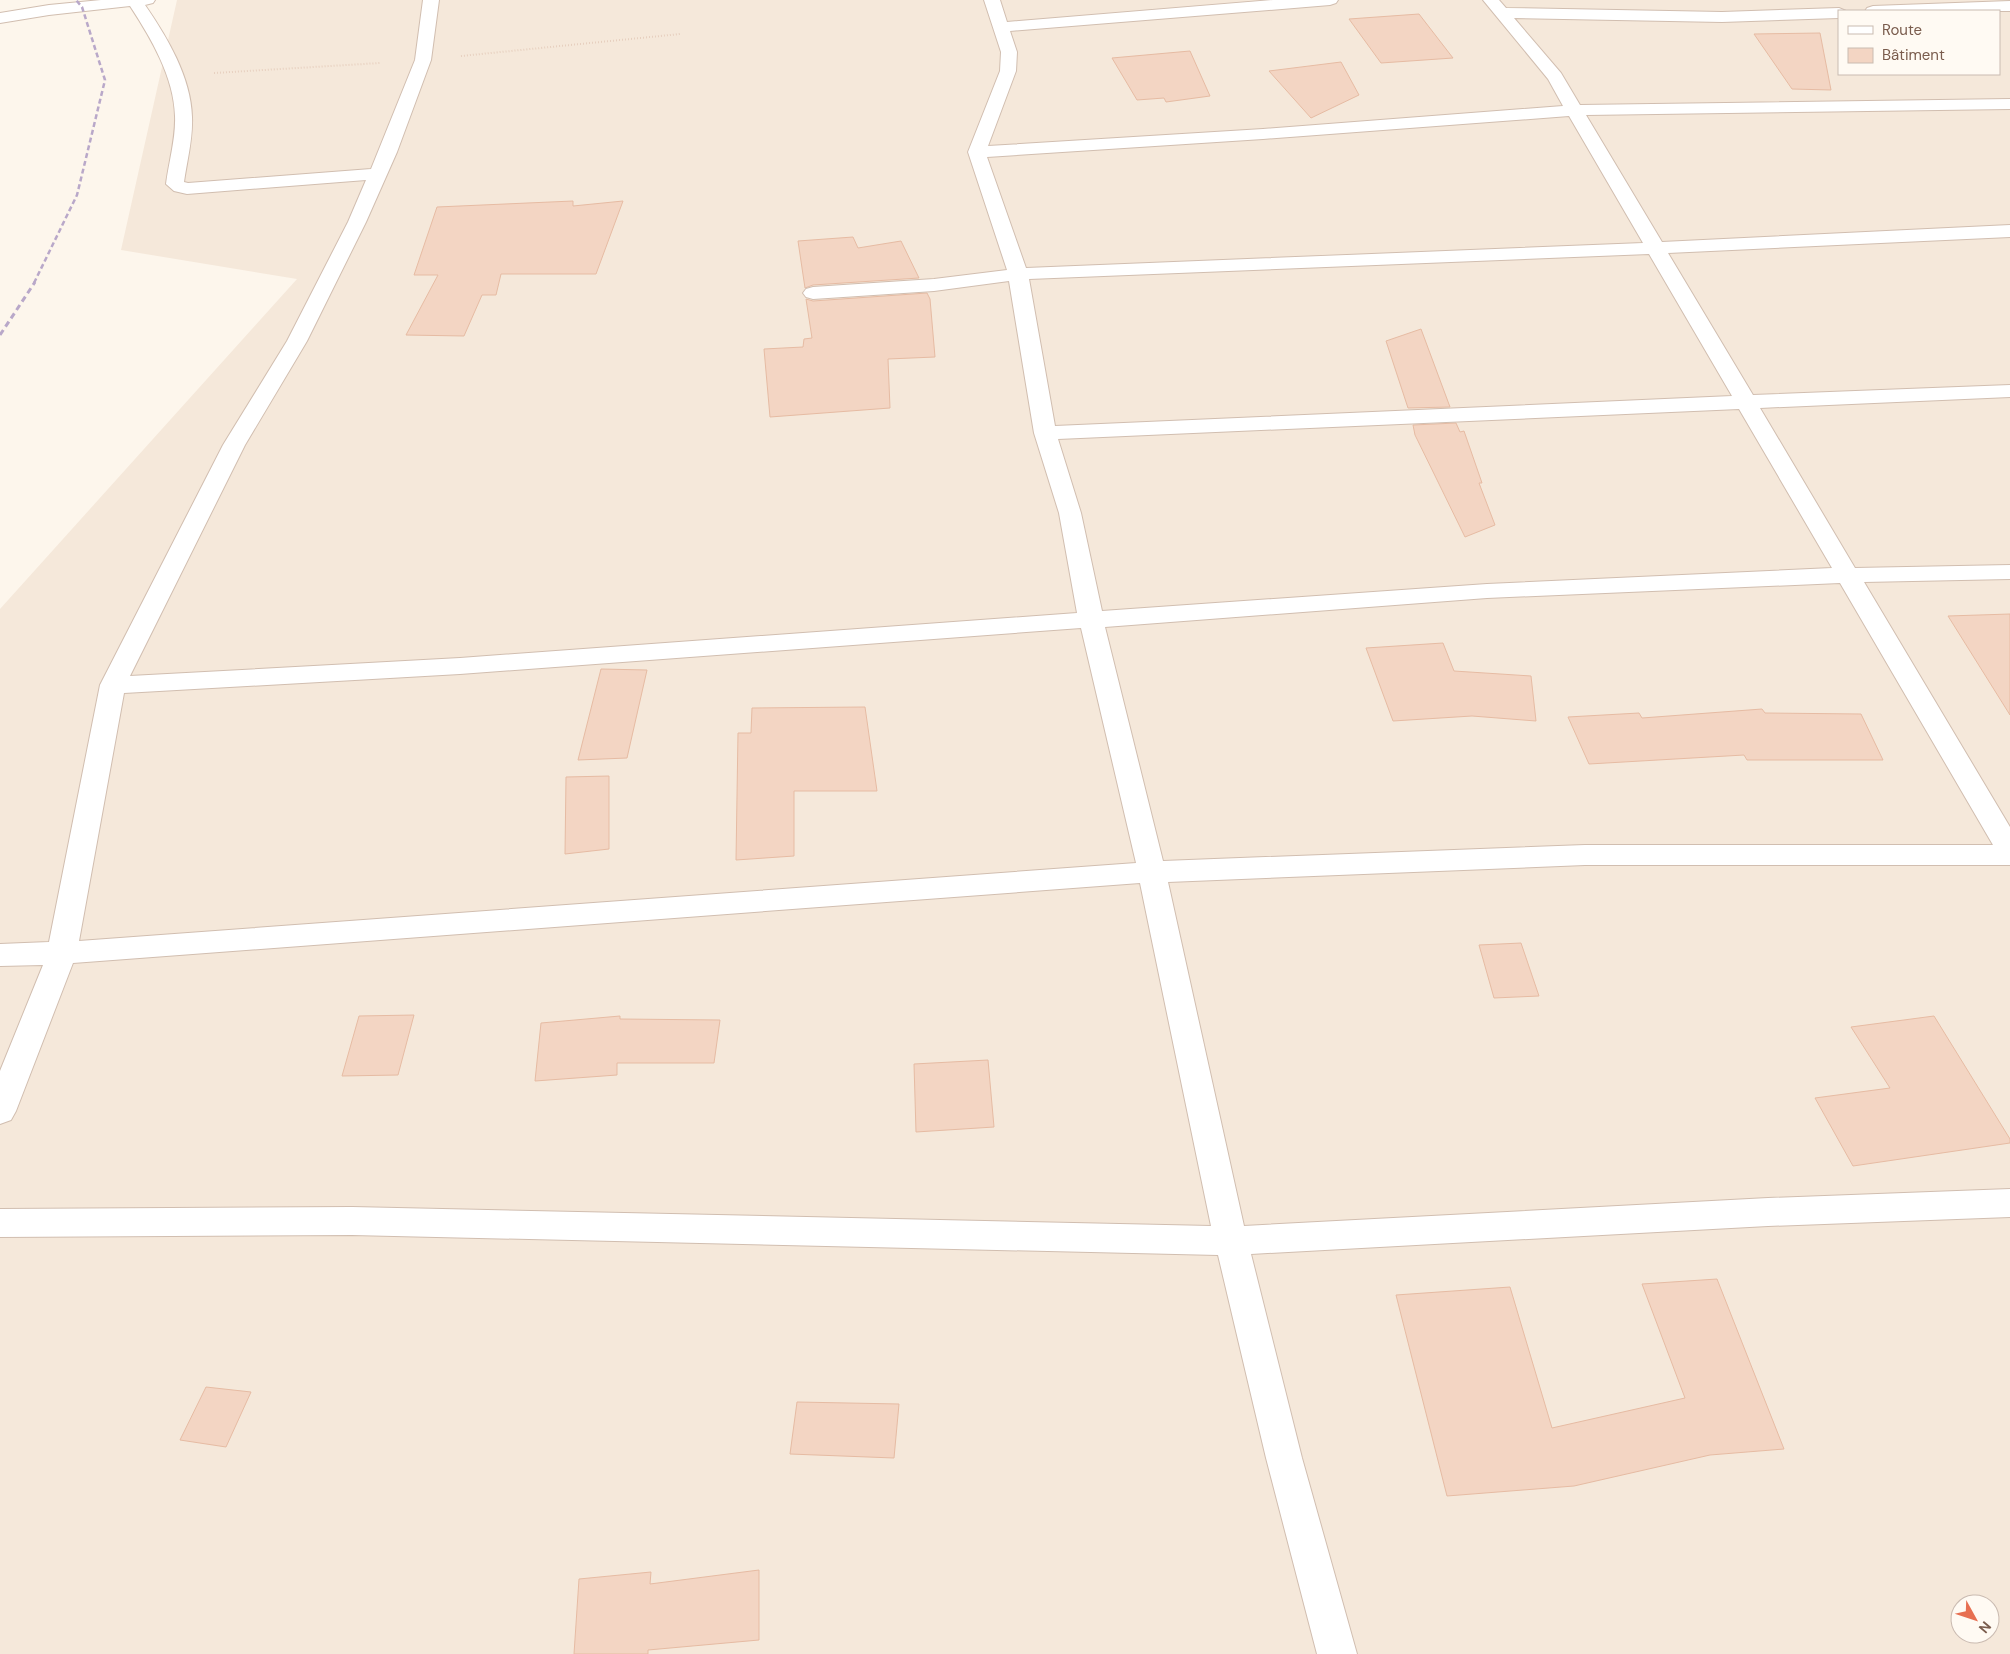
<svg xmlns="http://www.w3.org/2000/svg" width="2010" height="1654" viewBox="0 0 2010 1654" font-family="'DM Sans',sans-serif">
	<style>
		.residential { fill: #f5e8da; fill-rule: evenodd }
		.building { fill: #f3d5c3; stroke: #e6bba3 }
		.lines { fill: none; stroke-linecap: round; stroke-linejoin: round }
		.minor-casing { stroke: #d1beb0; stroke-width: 2 }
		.path { stroke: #d9b8a5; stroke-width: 2; stroke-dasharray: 0.5 2.5; stroke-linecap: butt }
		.minor { fill: #fff; fill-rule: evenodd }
		.rail-far1 { stroke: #b9a8c9; stroke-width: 2.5; stroke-dasharray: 5 3; stroke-linecap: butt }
		.rail { stroke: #b9a8c9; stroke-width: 3; stroke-dasharray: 6 4; stroke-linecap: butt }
	</style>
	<rect width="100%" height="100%" fill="#fdf6ec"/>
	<path class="residential" d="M177 0H2010V1654H0V609L297 279 121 250ZM1839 11H1999V74H1839ZM1960 1604H1990V1634H1960Z"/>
	<path class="building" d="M1419 14 1453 58 1381 63 1349 19Z
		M1820 33 1831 90 1792 89 1754 34Z
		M1190 51 1210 96 1166 102 1164 98 1137 100 1112 58Z
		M1341 62 1359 95 1311 118 1269 71Z
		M573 201V206L623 201 596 274H501L496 295H482L464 336 406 335 438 275H414L437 207Z
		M853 237 858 248 901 241 919 278 813 285 805 288 798 241Z
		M927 293 930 299 935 357 888 359 890 408 770 417 764 349 803 347 804 339 812 338 806 299 813 301Z
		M1421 329 1450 407 1408 408 1386 341Z
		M1456 423 1460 432 1464 431 1482 483H1479L1495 525 1465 537 1415 435 1413 425Z
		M2010 614V715L1948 616Z
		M1443 643 1454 671 1531 676 1536 721 1472 716 1393 721 1366 648Z
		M601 669 647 670 627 758 578 760Z
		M865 707 877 791H794V856L736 860 738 733H751L752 708Z
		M1762 709 1765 713 1861 714 1883 760H1747L1744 755 1589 764 1568 717 1639 713 1642 718Z
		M609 776V849L565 854 566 777Z
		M1521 943 1539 996 1494 998 1479 945Z
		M414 1015 398 1075 342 1076 359 1016Z
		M620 1016V1019L720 1020 714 1063H617V1075L535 1081 541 1023Z
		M1934 1016 2010 1139V1143L1853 1166 1815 1098 1890 1088 1851 1027Z
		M988 1060 994 1127 916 1132 914 1064Z
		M1717 1279 1784 1449 1710 1455 1574 1486 1447 1496 1396 1295 1510 1287 1552 1428 1685 1398 1642 1284Z
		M206 1387 251 1392 226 1447 180 1440Z
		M797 1402 899 1404 894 1458 790 1454Z
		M759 1570V1640L648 1650V1654H574L579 1579 651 1572 650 1584Z"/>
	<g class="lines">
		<defs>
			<path id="minor" d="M101 0H155L153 3 145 5C167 37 191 77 192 117 193 139 187 161 184 182L188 183 371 169 415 60 423 0H439L431 60 397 152 366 222 307 341 245 445 130 676 460 658 1077 613 1059 513 1034 433 1009 281 934 291 813 299 806 297 803 293 806 289 813 287 934 279 1007 270 968 152 1000 71 1001 52 984 0H1000L1007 22 1273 0H1338L1336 3 1330 5 1010 31 1017 52 1016 71 988 146 1263 129 1563 106 1548 79 1483 0H1499L1506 8 1722 12 1839 8 1846 11H1839V18L1722 22 1514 18 1561 73 1580 105 2010 99V109L1586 115 1662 242 2010 225V237L1668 253 1753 395 2010 385V397L1760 408 1855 568 2010 565V579L1864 582 2010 827V865H1585L1168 882 1244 1226 1768 1198 2010 1189V1217L1768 1226 1251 1254 1302 1458 1357 1654H1317L1266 1458 1218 1255 352 1235 0 1237V1209L352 1207 1211 1226 1140 883 73 963 16 1111 11 1120 0 1124V1071L43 965 0 966V944L49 942 100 685 223 445 287 341 348 222 366 180 187 194 174 191 166 184C169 161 176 138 175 116 174 77 151 38 130 6L49 15 0 23V13L49 5ZM1569 116 1643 243 1026 268 987 157 1263 139ZM1649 254 1732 396 1055 426 1029 279ZM1739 409 1832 568 1487 584 1102 611 1081 513 1058 439ZM1840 583 1993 845H1585L1163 861 1105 627 1487 598ZM1081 628 1136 863 79 941 124 693 460 674Z
				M2010 1V11H1865L1867 8 1873 6Z"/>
		</defs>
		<use href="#minor" class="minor-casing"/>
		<path class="path" d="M461 56 680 34
			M214 73 380 63"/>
		<use href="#minor" class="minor"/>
		<path class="rail-far1" d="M34 283 77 195 105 80 82 7 76 0"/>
		<path class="rail" d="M0 335 35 282"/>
	</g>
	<rect x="1838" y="10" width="162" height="65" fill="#fffaf3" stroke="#cabbb1"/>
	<rect x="1848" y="26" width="25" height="8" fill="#ffffff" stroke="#cabbb1"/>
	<text x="1882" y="35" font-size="15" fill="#7a5c4d">Route</text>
	<rect x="1848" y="48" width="25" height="15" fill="#f3d5c3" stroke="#cabbb1"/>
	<text x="1882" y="60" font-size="15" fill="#7a5c4d">Bâtiment</text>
	<g transform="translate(1975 1619) rotate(130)"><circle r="24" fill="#fffaf3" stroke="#cabbb1"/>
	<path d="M0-4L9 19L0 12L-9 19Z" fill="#e76f51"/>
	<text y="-8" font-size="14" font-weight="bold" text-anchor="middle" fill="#7a5c4d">N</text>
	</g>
</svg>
